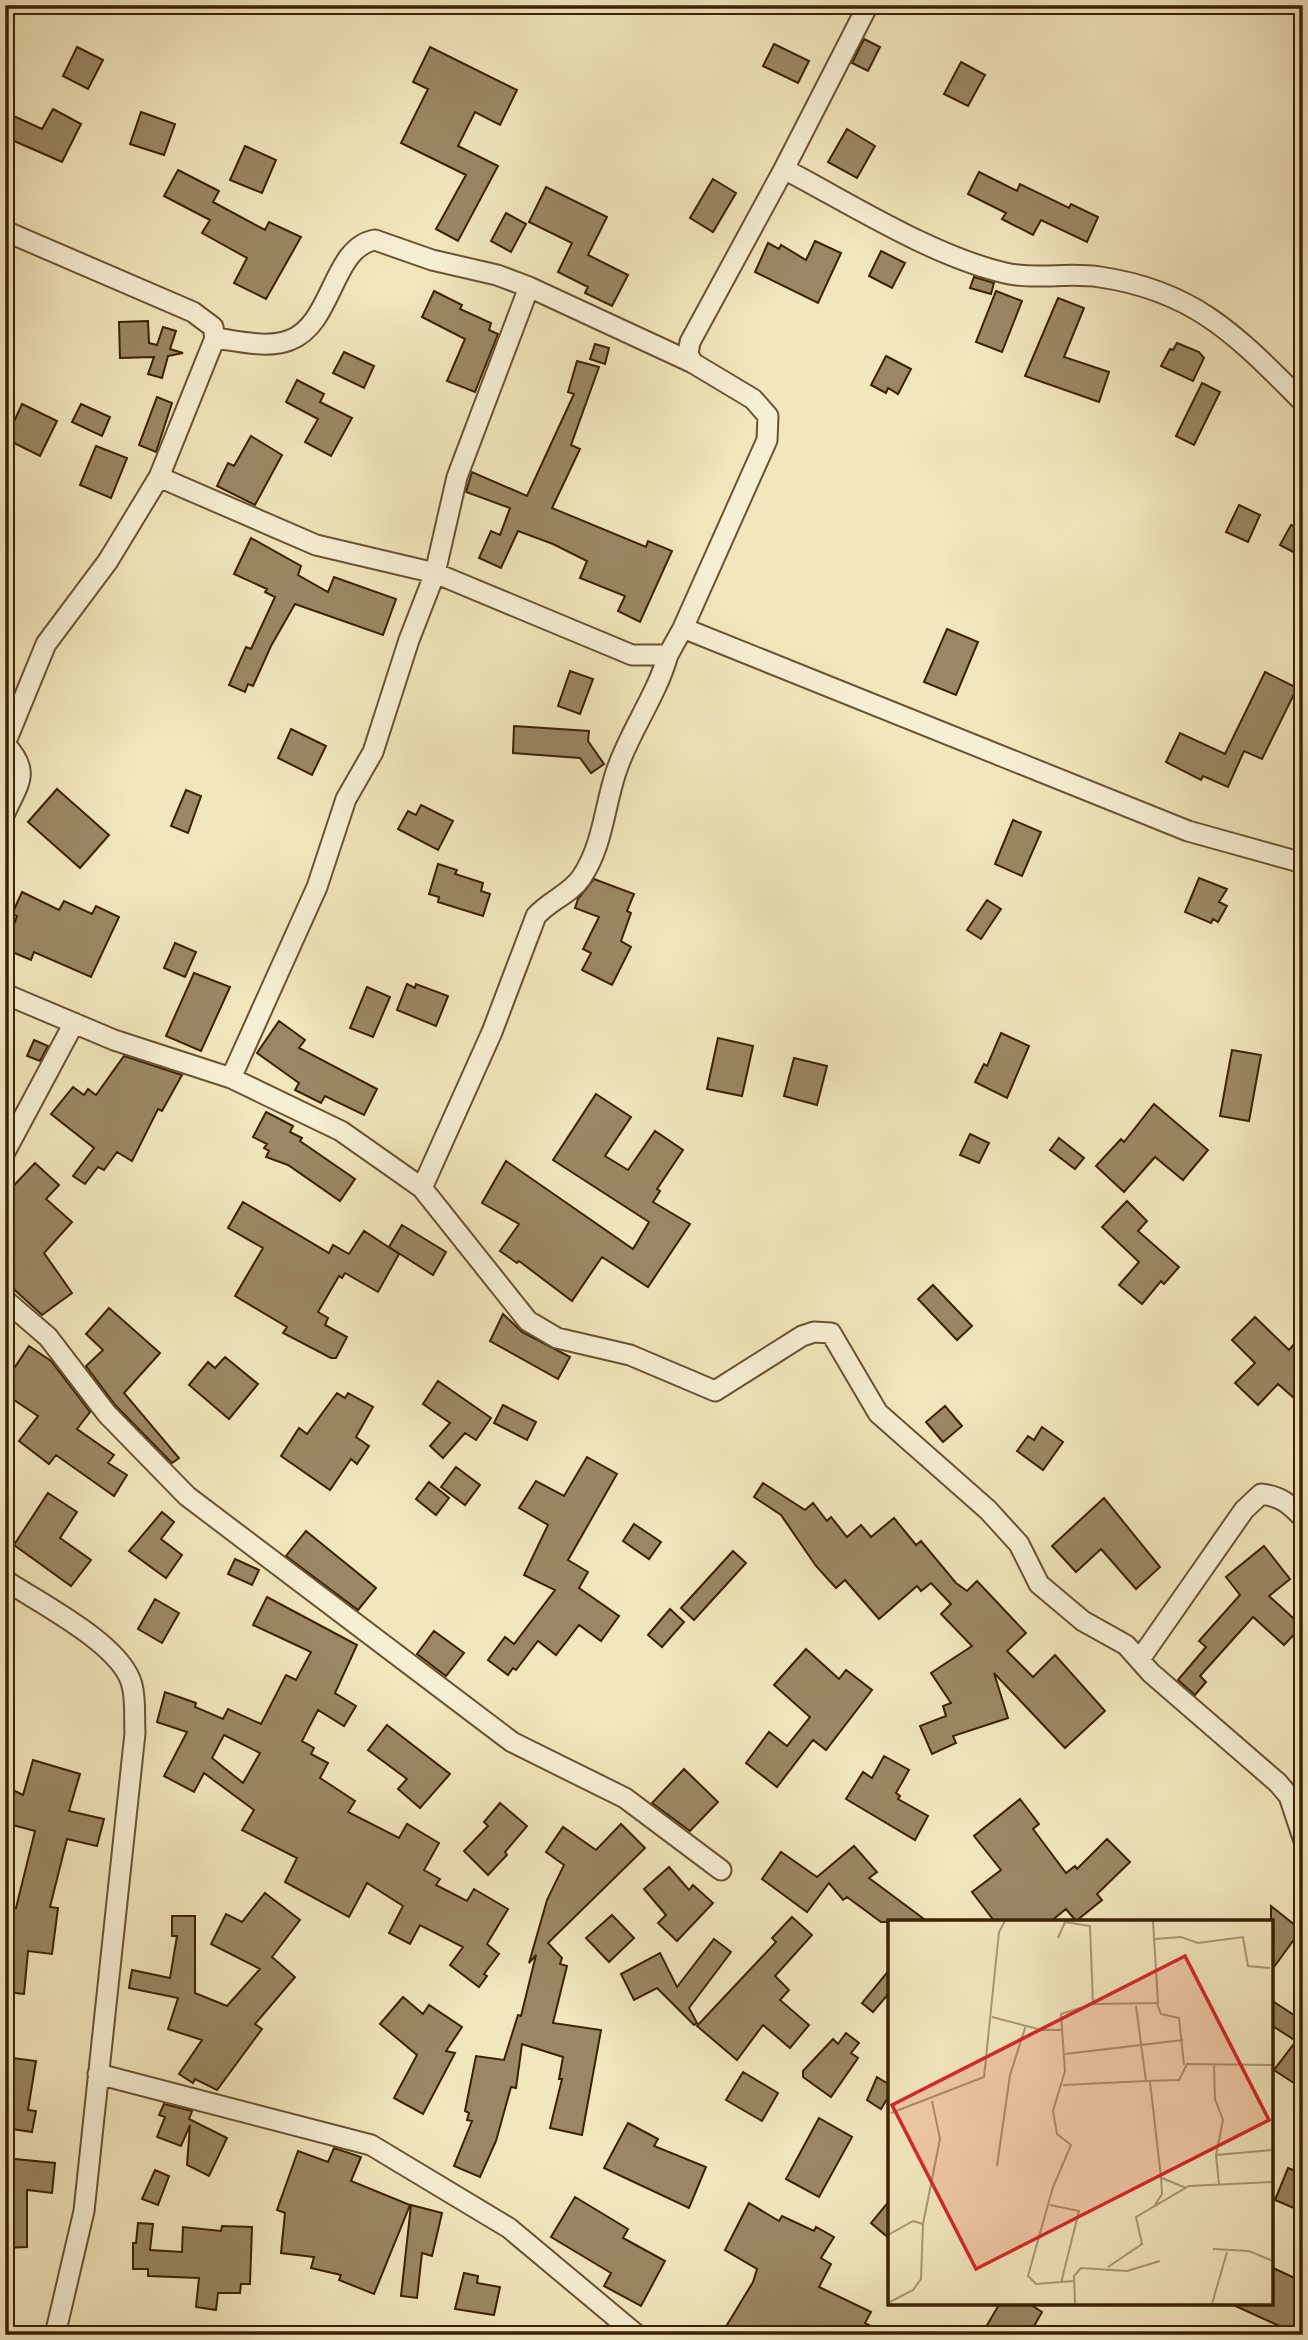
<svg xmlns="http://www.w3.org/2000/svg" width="1308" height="2340" viewBox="0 0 1308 2340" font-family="Alegreya,serif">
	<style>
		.building { fill: #9a8864; stroke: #3b2204; stroke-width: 2; fill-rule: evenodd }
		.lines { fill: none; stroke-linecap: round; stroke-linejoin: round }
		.street-casing { stroke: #695332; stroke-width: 23 }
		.street { stroke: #f7efd3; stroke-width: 19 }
		.inset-road { fill: none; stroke: #a99872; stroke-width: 2 }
		.view { fill: #d62828; fill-opacity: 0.15; stroke: #d62828; stroke-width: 3.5 }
		.inset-edge { fill: none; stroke: #3b2204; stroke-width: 3.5 }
	</style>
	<rect width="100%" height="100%" fill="#f2e6bc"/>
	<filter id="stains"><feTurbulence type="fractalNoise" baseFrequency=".00286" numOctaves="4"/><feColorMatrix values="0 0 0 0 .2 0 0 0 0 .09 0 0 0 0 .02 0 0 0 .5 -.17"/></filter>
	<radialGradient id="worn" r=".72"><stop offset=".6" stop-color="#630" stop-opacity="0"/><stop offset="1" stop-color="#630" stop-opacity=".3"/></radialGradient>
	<path class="building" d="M864 39 880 47 868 71 852 63Z
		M774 44 809 61 798 83 763 66Z
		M77 47 103 60 88 89 63 76Z
		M430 47 517 90 500 125 475 112 458 146 498 166 458 241 436 229 466 175 401 143 428 89 413 82Z
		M961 62 985 75 968 106 944 94Z
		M53 109 81 124 62 162 5 137V112L42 129Z
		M141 112 175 124 164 155 130 144Z
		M847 129 875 146 857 178 828 162Z
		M245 146 276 160 262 193 230 180Z
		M178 170 219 191 213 202 265 230 269 222 301 237 266 299 234 283 247 258 202 233 210 220 164 196Z
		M979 172 1017 191 1020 184 1069 208 1071 204 1098 217 1087 242 1041 220 1033 235 1002 219 1006 213 968 194Z
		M713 179 736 193 713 232 690 218Z
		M546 187 607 217 588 255 628 275 612 306 585 293 588 287 558 272 572 243 529 222Z
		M506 213 526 224 511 252 491 241Z
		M815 241 841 253 818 303 755 272 768 243 779 249 781 245 806 260Z
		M881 251 905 263 892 288 869 276Z
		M974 277 994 283 991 294 970 288Z
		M434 291 462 305 460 309 491 323 489 330 498 334 475 392 447 381 465 339 422 317Z
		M996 291 1022 301 1002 352 976 342Z
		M1058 298 1084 308 1064 357 1109 372 1099 402 1025 376Z
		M148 321 149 343 157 345 163 327 176 331 170 349 183 353 168 356 162 378 148 374 154 357 120 358 119 322Z
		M1177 343 1199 352 1204 358 1193 381 1161 366 1170 349 1173 350Z
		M595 344 609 348 605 364 590 359Z
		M344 352 374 366 364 388 333 373Z
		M886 356 911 369 898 394 888 388 886 393 871 385Z
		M577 361 599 367 571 445 580 449 552 508 646 547 648 541 672 551 640 622 618 611 625 596 580 578 587 561 553 544 518 531 501 568 479 558 491 531 500 535 510 508 466 492 472 472 527 496 574 394 568 392Z
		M297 380 324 394 320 402 352 418 331 456 305 442 318 419 286 402Z
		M1202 383 1220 392 1194 445 1176 436Z
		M157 397 172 403 156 452 139 445Z
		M22 404 57 421 40 456 6 439Z
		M81 404 110 417 102 436 72 422Z
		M251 436 282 455 255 505 217 486 228 463 234 466Z
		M96 446 127 458 111 498 80 485Z
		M1239 505 1260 515 1248 542 1226 532Z
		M1291 525 1303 531V557L1280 545Z
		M251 538 301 566 298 575 328 592 334 577 396 599 383 635 295 604 271 646 253 686 248 684 245 692 229 685 246 647 251 649 275 597 265 592 267 589 234 574Z
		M947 629 978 642 956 695 924 682Z
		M570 671 593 679 580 714 558 706Z
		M1265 672 1297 688 1262 759 1244 751 1228 787 1203 776 1201 780 1166 762 1180 733 1225 754Z
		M514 726 589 731 588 741 604 764 591 773 580 758 513 753Z
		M291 729 326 746 312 775 278 758Z
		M57 789 109 835 80 868 28 822Z
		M186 790 201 796 188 833 171 826Z
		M421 805 453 821 438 850 398 829 408 811 416 815Z
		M1013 820 1041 832 1022 876 995 864Z
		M438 864 457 870 455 874 483 883 481 891 490 894 483 916 438 902 439 897 429 894Z
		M1199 878 1227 889 1219 902 1227 906 1218 922 1213 919 1211 923 1185 912Z
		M594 879 634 894 627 911 631 913 621 941 631 947 612 985 582 970 591 953 583 949 599 917 575 908 578 899Z
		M22 892 59 910 64 901 92 914 96 906 119 917 91 977 34 952 31 960 5 949 17 916 12 914Z
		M987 900 1001 909 981 939 967 930Z
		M175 943 196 952 185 977 164 968Z
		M194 973 230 987 201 1051 166 1036Z
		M407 984 415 988 416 984 448 996 436 1026 397 1010Z
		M367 987 390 997 373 1037 350 1028Z
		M279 1021 305 1040 299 1048 377 1089 364 1115 325 1096 321 1103 295 1090 299 1083 257 1053Z
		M1001 1033 1029 1046 1007 1098 975 1082 984 1064 987 1066Z
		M718 1038 753 1046 742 1096 707 1089Z
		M34 1040 48 1046 40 1061 27 1056Z
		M1232 1050 1261 1055 1249 1121 1220 1116Z
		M124 1056 182 1075 162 1111 158 1109 132 1161 117 1152 104 1170 98 1167 85 1184 73 1176 94 1148 51 1114 73 1087 84 1095 88 1089 96 1095Z
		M794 1058 827 1066 817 1105 784 1096Z
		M596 1094 631 1117 605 1156 628 1170 655 1131 683 1150 657 1189 660 1191 653 1202 690 1224 648 1287 602 1257 572 1301 519 1261 517 1263 500 1251 519 1224 482 1203 506 1161 633 1249 649 1222 553 1160Z
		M1154 1104 1208 1150 1183 1180 1155 1157 1124 1192 1096 1166 1121 1139 1124 1142Z
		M266 1112 293 1126 290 1132 302 1138 300 1141 355 1179 340 1201 288 1165 266 1157 269 1151 264 1148 267 1144 253 1137Z
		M970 1134 989 1143 979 1163 960 1155Z
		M1059 1138 1084 1158 1075 1169 1050 1150Z
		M35 1163 59 1185 46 1199 72 1222 44 1253 72 1293 42 1315 5 1281V1195Z
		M1127 1201 1147 1221 1138 1231 1179 1267 1164 1284 1161 1281 1142 1304 1119 1285 1139 1262 1102 1227Z
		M243 1202 329 1253 333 1245 349 1254 364 1231 399 1254 378 1292 345 1273 342 1278 339 1276 318 1312 328 1318 325 1325 347 1337 336 1358H331L283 1333 287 1327 235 1296 263 1248 228 1228Z
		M402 1225 446 1252 433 1275 389 1247Z
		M933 1285 972 1326 957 1340 918 1299Z
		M109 1308 160 1353 124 1393 179 1458 172 1463 116 1406 86 1366 103 1350 86 1334Z
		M503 1314 522 1332 570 1357 558 1379 490 1341Z
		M1255 1317 1289 1350 1303 1334V1406L1278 1384 1258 1405 1235 1383 1255 1363 1232 1340Z
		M29 1346 51 1361 90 1412 77 1429 114 1455 108 1463 127 1475 114 1496 56 1455 49 1464 19 1441 38 1416 5 1394V1382Z
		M225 1357 258 1384 229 1419 189 1385 208 1362 215 1368Z
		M438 1381 491 1418 476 1440 465 1433 443 1458 430 1446 450 1423 423 1404Z
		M337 1393 345 1398 348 1393 373 1407 356 1437 369 1446 357 1464 351 1459 330 1490 281 1456 299 1428 307 1434Z
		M503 1405 536 1422 527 1440 494 1423Z
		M945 1406 962 1426 943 1442 926 1422Z
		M1042 1427 1063 1442 1043 1470 1017 1451 1028 1436 1034 1440Z
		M587 1457 617 1474 568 1560 588 1572 579 1588 619 1616 601 1641 579 1625 556 1655 538 1641 516 1670 513 1668 508 1675 488 1660 505 1637 514 1644 555 1590 524 1575 548 1525 519 1508 536 1481 564 1496Z
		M456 1467 480 1485 465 1505 441 1487Z
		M429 1482 449 1498 436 1515 416 1499Z
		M763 1483 805 1510 813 1503 827 1521 831 1517 847 1537 861 1525 871 1537 894 1518 916 1545 921 1541 956 1583 967 1591 977 1581 1026 1633 1007 1651 1033 1677 1055 1655 1105 1711 1065 1748 994 1673 1008 1718 953 1736 956 1743 932 1754 920 1726 946 1716 943 1706 951 1703 931 1673 972 1646 941 1614 951 1604 931 1583 921 1591 917 1586 879 1619 845 1580 836 1588 816 1566 781 1515 754 1497Z
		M48 1493 77 1512 60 1538 91 1560 71 1586 14 1545Z
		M1104 1498 1160 1567 1136 1589 1101 1549 1076 1572 1052 1546Z
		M162 1512 174 1522 161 1539 182 1555 166 1578 129 1551Z
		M634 1524 661 1542 649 1559 623 1541Z
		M306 1531 376 1588 358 1610 286 1556Z
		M1264 1546 1290 1579 1269 1596 1302 1626 1284 1645 1253 1617 1200 1676 1206 1682 1195 1695 1178 1680 1206 1647 1199 1641 1240 1595 1226 1577Z
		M733 1551 746 1563 694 1620 681 1608Z
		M235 1559 259 1570 252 1585 228 1574Z
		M267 1597 357 1645 335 1693 356 1706 344 1726 318 1710 302 1741 314 1748 311 1754 328 1763 320 1778 355 1801 348 1812 399 1838 407 1824 439 1843 424 1870 440 1879 436 1885 467 1901 474 1889 508 1909 487 1944 499 1954 484 1974 487 1976 479 1987 450 1965 463 1947 420 1925 410 1944 389 1933 403 1906 367 1883 349 1917 285 1882 297 1858 242 1830 254 1810 204 1773 194 1792 164 1776 187 1732 157 1722 165 1692 196 1703 195 1707 223 1719 228 1709 261 1724 286 1675 296 1680 311 1652 253 1625ZM224 1735 260 1753 243 1783 212 1758Z
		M155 1599 179 1613 162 1643 138 1629Z
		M670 1609 684 1622 662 1647 648 1635Z
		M434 1631 464 1653 446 1676 417 1654Z
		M806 1649 839 1679 846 1670 872 1690 826 1750 813 1740 777 1787 746 1763 769 1732 787 1746 810 1717 774 1685Z
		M387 1725 450 1774 420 1808 398 1789 407 1779 368 1750Z
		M884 1756 909 1770 896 1793 900 1796 898 1799 928 1816 915 1840 846 1799 863 1772 872 1778Z
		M33 1760 80 1774 69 1811 104 1819 97 1846 67 1839 50 1907 58 1908 52 1954 28 1951 24 1994 5 1992 7 1908H16L35 1831 5 1823V1786L23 1795Z
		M684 1769 718 1802 690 1831 652 1803Z
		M1020 1799 1039 1824 1033 1829 1066 1873 1075 1866 1077 1869 1107 1839 1130 1862 1097 1894 1102 1900 1076 1921 1066 1909 1050 1922H995L972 1892 1001 1870 974 1836Z
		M500 1803 527 1826 505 1852 507 1855 488 1875 464 1851 488 1826 484 1822Z
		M621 1824 645 1848 548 1943 562 1958 560 1964 567 1966 553 2023 601 2030 582 2135 550 2128 562 2079H559L563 2057 522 2044 516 2088 511 2087 496 2141 480 2177 454 2166 472 2121 467 2120 469 2113 465 2111 476 2056 504 2060 518 2015 521 2016 536 1955 529 1963 547 1900 564 1865 546 1852 563 1827 596 1850Z
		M854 1846 877 1872 869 1878 928 1922H881L847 1897 843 1900 829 1883 807 1912 762 1879 781 1852 817 1877Z
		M669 1867 689 1890 693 1885 713 1903 677 1941 658 1923 666 1915 644 1889Z
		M265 1893 300 1920 272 1957 295 1977 255 2024 262 2029 217 2090 195 2079 193 2083 179 2074 202 2040 168 2029 178 1998 129 1988 132 1970 170 1978 177 1936H172V1916H195V1993L227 2006 260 1969 211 1944 226 1914 242 1922Z
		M1271 1906 1301 1930 1271 1971Z
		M612 1915 634 1938 609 1962 586 1938Z
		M792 1917 812 1935 775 1976 789 1990 780 2000 809 2025 790 2048 763 2025 737 2060 697 2026 776 1942 772 1938Z
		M714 1939 731 1952 689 2008 697 2023 694 2025 657 1988 634 2000 621 1974 660 1953 677 1987Z
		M890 1969V1992L873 2012 862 2003Z
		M403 1997 423 2014 429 2005 462 2027 446 2051 455 2053 423 2114 394 2098 417 2055 380 2024Z
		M1271 2000 1303 2021V2089L1274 2070 1296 2041 1271 2025Z
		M846 2033 859 2043 851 2053 858 2058 831 2097 803 2077V2071L833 2039 838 2044Z
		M5 2057 36 2061 28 2110 36 2111 32 2132 5 2128Z
		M743 2072 778 2093 762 2121 726 2100Z
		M877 2077 890 2085V2094L881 2109 867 2100Z
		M164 2104 192 2111 189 2119 227 2138 209 2176 187 2165 190 2125 181 2146 157 2137 165 2117 159 2115Z
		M819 2118 852 2137 819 2197 786 2179Z
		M628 2123 658 2139 654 2146 706 2167 689 2208 604 2168Z
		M334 2148 361 2157 351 2181 410 2205 374 2294 339 2280 341 2275 311 2268 314 2257 281 2253 285 2213 277 2210 298 2151 328 2162Z
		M5 2158 55 2163 52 2193 27 2190V2247L5 2248Z
		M1288 2168 1303 2174V2212L1275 2200Z
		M155 2170 169 2176 158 2205 142 2199Z
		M575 2197 628 2229 623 2238 665 2261 641 2306 604 2286 611 2273 551 2237Z
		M890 2200V2239L871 2223Z
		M749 2203 779 2221 782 2216 814 2231 816 2227 834 2237 821 2258 831 2264 819 2287 871 2312 865 2323 887 2335H743L727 2325 753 2282 757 2269 725 2250Z
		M411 2205 442 2213 432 2256 422 2253 417 2298 401 2296Z
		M138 2223 153 2224 150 2250 182 2252 183 2227 221 2231 222 2226 252 2227 250 2284H241L240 2293H218L216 2310 196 2307 199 2278 148 2276V2269H133V2243H136Z
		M1271 2267 1303 2282V2335H1282L1286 2329 1229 2303H1271Z
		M464 2273 478 2276 477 2283 500 2287 494 2315 455 2309Z
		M1000 2303H1028L1042 2312 1029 2335H998L986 2327Z"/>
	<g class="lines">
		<defs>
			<path id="street" d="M784 169C851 204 932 256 1005 273 1036 280 1069 272 1100 277 1196 291 1238 337 1303 402
				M5 231 193 312 213 327 215 338 159 477 108 561 46 644 5 744C31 772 19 782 5 813
				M215 338C238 341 268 349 290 340 333 324 332 247 375 240L432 260 497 275 529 287 693 363
				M159 477 316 545 435 573 632 655H668L683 628 767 440 768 416 753 399 693 363 688 354 690 342 784 169 868 5
				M683 628 1188 831 1303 863
				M5 994 114 1040 231 1078 341 1131 422 1188 528 1321 557 1338 630 1355 715 1391 802 1336 814 1332 831 1333 878 1413 988 1510 1019 1544 1039 1584 1083 1621 1126 1645 1151 1673 1278 1783 1289 1796 1303 1838
				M231 1078 317 887 346 799 373 752 409 640 435 573 457 477 529 287
				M5 1152 74 1023
				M422 1188 492 1032 536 916C549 901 570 894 581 878 603 846 604 808 616 772 629 732 656 697 668 655
				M5 1300 48 1337 107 1414 187 1496 512 1742 625 1798 721 1870
				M5 1580C39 1603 122 1644 132 1685 136 1700 134 1718 135 1733L84 2211 55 2335
				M1140 1659 1244 1510 1261 1494C1280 1496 1290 1504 1303 1518
				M98 2074 371 2145 509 2228 637 2335"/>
		</defs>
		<use href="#street" class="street-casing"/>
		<use href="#street" class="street"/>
	</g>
	<g transform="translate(888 1920)">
		<rect width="385" height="385" fill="#f2e6bc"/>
		<path class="inset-road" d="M170 18 177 2 202 6 205 84 173 94 177 151 165 191 169 214 183 225 165 267 140 356 148 364 185 361M267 19 293 17 310 23 355 17 360 46 382 48M205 84 270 83 265 1M269 84 273 94 291 98 296 145M248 86 258 161 291 160 299 144 385 145M104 97 154 110H174M177 134 295 120M326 145 327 179 335 200 328 235 331 264M262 162 273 257 274 274 267 285M175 165 258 161M3 193 96 157 111 12 117 1M328 235 385 230M109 246 122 155 138 105M274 258 298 268M162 285 191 291 173 363M0 315 25 301 35 304M325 329 361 331 385 341M220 347 254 324 248 297 301 266 385 262M0 383 25 370 33 359 35 304 52 219 44 181M187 384 186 356 193 348 239 351 272 341M324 384 339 332"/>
		<path class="view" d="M297 36 381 200 88 349 4 185Z"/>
		<rect width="385" height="385" class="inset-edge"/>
	</g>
	<rect width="1308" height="2340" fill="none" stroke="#f2e6bc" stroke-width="28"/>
	<rect x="7" y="7" width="1294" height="2326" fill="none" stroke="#3b2204" stroke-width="3.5"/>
	<rect x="14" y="14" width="1280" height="2312" fill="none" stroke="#3b2204" stroke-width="2"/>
	<rect width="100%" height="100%" filter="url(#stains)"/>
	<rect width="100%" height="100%" fill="url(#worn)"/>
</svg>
